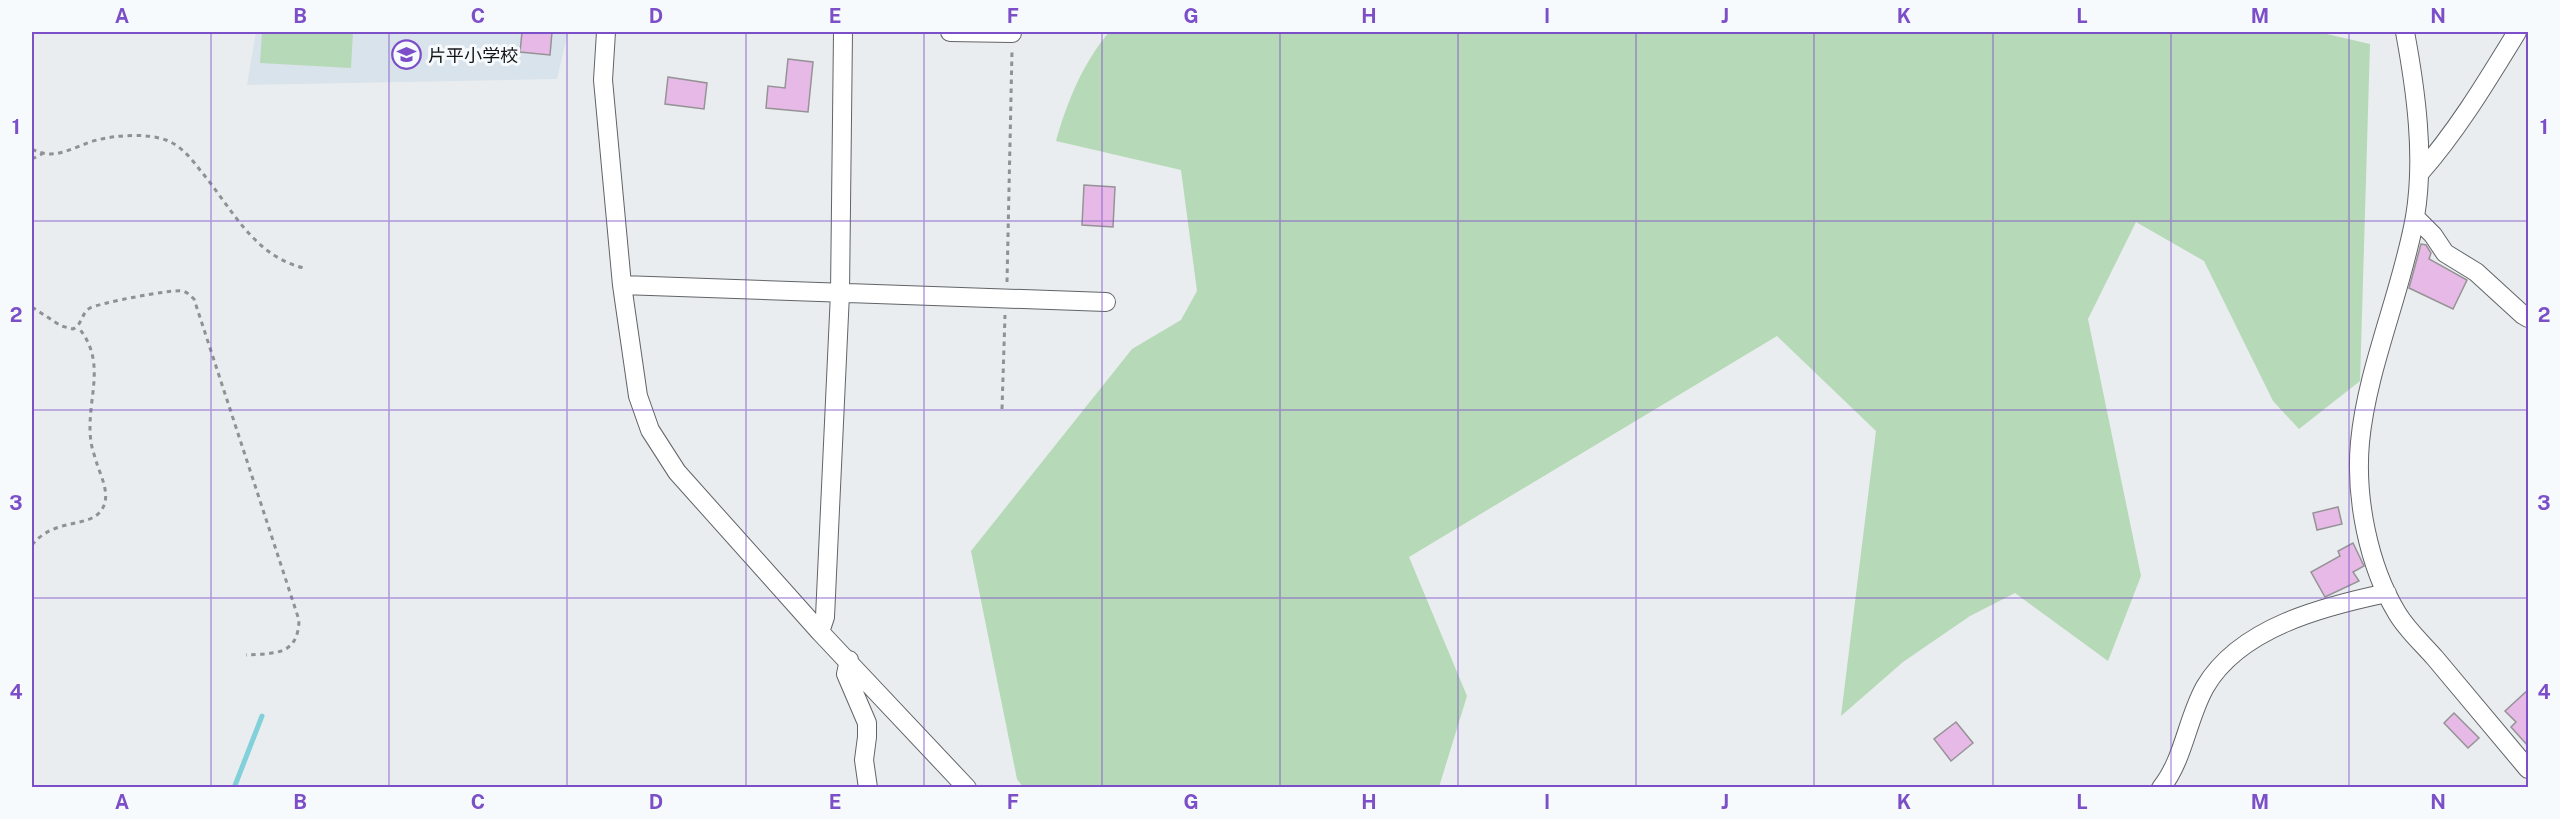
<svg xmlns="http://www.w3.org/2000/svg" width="2560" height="819" viewBox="0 0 2560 819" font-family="'Public Sans','Noto Sans JP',sans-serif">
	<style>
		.built { fill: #d9e3eb }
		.green { fill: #b6d9b8 }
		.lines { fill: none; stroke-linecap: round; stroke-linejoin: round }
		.stream { stroke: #82d0d9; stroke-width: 5 }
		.building { fill: #e6b9e6; stroke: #969396; stroke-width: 1.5 }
		.minor-casing { stroke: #616467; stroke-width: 20 }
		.path { stroke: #8f9293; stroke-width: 3; stroke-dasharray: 4.5 4.5; stroke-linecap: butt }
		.minor { stroke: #fff; stroke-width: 18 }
		.grid { fill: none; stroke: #7c4fc8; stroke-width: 1.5; stroke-opacity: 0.55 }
		.labels { text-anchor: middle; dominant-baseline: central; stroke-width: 6; stroke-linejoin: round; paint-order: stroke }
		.poi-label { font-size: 18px; fill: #121314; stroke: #f6fafd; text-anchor: start }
		.neatline { fill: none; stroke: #7c4fc8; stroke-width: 2 }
		.grid-label { font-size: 20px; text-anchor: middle; font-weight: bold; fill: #7c4fc8 }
	</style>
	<rect width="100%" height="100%" fill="#e9edef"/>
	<path class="built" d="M256 32H568L557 79 247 85Z"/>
	<path class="green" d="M262 32H353L351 68 260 63Z
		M1109 32H2318L2370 44 2360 381 2299 429 2273 401 2204 261 2136 222 2088 319 2141 576 2108 661 2015 593 1970 616 1903 662 1841 716 1876 431 1777 336 1409 557 1467 696 1439 787H1023L1017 779 971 551 1132 349 1181 320 1197 291 1181 170 1056 141C1067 102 1083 63 1109 32Z"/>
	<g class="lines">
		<path class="stream" d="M234 788 262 716"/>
	</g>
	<path class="building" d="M522 32H552L550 55 520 52Z
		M788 59 813 62 808 112 766 108 768 86 785 88Z
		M668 77 707 83 704 109 665 104Z
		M1084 185 1115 187 1113 227 1082 225Z
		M2421 244 2426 245 2431 253 2429 259 2467 280 2453 309 2409 288Z
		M2338 507 2342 524 2317 530 2313 513Z
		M2353 543 2364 566 2353 572 2359 581 2325 597 2311 572 2340 556 2338 551Z
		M2529 689V747L2511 727 2516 722 2505 711Z
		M2454 713 2479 738 2468 748 2444 723Z
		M1956 722 1973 743 1951 761 1934 739Z"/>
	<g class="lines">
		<defs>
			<path id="minor" d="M606 32 603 80 622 285 638 396 650 430 677 472 820 632 967 788
				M950 32 1012 33
				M2405 32C2416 91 2425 157 2415 217 2402 291 2367 368 2360 442 2355 497 2368 565 2397 613 2407 630 2422 643 2435 658 2466 695 2497 732 2528 769
				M2419 174C2457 131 2487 81 2517 32
				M2415 217 2433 235 2445 253 2476 272 2523 315 2528 318
				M622 285 1106 302
				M820 632 825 617 840 293 843 32
				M849 660 846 674 867 723V737L864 760 868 788
				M2161 788C2184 759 2187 719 2205 687 2240 627 2325 606 2387 593"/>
		</defs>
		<use href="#minor" class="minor-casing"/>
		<path class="path" d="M32 149C55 162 74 146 97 140 116 135 147 133 166 140 180 145 191 158 200 170 232 208 253 256 304 268
			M32 159 42 154
			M1007 282 1012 51
			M32 307 61 326 73 329C83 324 81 313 90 308 99 303 172 289 182 291 187 292 190 295 194 299L299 620C298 656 275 653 246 655
			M1002 409 1005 315
			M32 545C54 518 86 528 100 512 112 498 102 479 97 464 95 457 92 449 91 442 85 400 109 364 78 327"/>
		<use href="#minor" class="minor"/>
	</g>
	<path class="grid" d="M211 32V788M389 32V788M567 32V788M746 32V788M924 32V788M1102 32V788M1280 32V788M1458 32V788M1636 32V788M1814 32V788M1993 32V788M2171 32V788M2349 32V788M32 221H2528M32 410H2528M32 598H2528"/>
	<defs>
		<symbol id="school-ring" viewBox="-11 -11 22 22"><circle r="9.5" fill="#f6fafd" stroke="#7c4fc8" stroke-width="1.5"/><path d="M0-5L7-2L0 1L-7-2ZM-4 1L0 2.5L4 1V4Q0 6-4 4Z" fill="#7c4fc8"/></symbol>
	</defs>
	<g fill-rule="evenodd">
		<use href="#school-ring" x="390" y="38" width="33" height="33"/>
	</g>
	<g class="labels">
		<g class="poi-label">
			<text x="428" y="55">片平小学校</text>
		</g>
	</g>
	<rect width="2560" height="819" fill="none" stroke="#f6fafd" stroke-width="66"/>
	<rect x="33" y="33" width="2494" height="753" class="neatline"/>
	<g class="grid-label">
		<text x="122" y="23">A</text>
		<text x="300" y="23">B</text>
		<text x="478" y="23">C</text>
		<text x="656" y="23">D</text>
		<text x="835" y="23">E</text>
		<text x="1013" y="23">F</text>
		<text x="1191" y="23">G</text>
		<text x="1369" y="23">H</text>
		<text x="1547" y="23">I</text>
		<text x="1725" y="23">J</text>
		<text x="1904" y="23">K</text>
		<text x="2082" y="23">L</text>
		<text x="2260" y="23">M</text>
		<text x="2438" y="23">N</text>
		<text x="16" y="134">1</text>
		<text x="2544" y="134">1</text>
		<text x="16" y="322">2</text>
		<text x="2544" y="322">2</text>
		<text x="16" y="510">3</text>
		<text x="2544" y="510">3</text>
		<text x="16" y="699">4</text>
		<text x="2544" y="699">4</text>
		<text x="122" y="809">A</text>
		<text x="300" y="809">B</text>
		<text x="478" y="809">C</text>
		<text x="656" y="809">D</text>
		<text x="835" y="809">E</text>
		<text x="1013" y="809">F</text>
		<text x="1191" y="809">G</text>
		<text x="1369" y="809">H</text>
		<text x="1547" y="809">I</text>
		<text x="1725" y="809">J</text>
		<text x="1904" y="809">K</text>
		<text x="2082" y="809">L</text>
		<text x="2260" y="809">M</text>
		<text x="2438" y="809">N</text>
	</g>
</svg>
